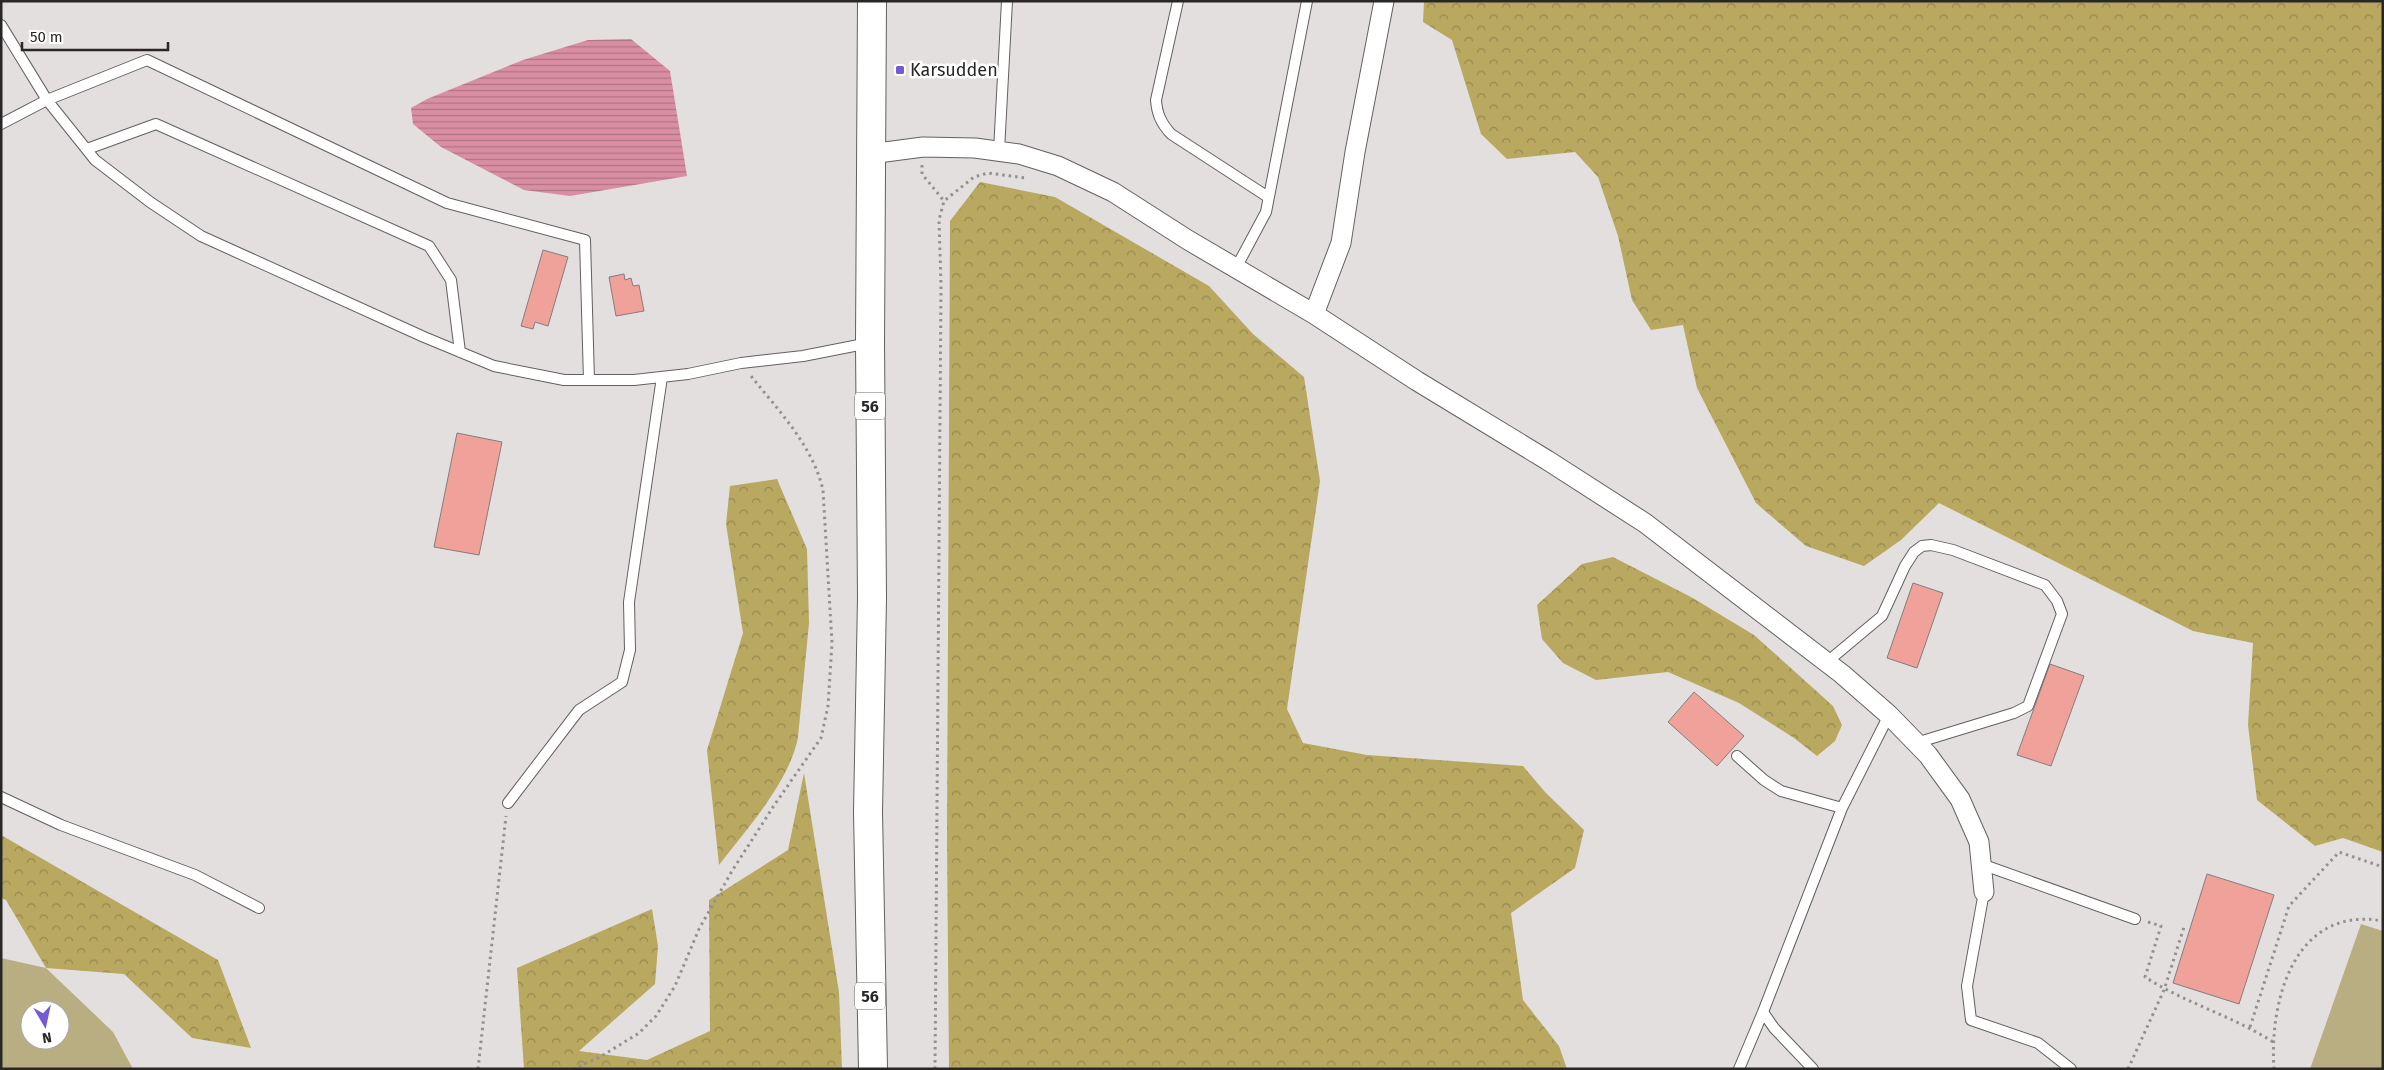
<svg xmlns="http://www.w3.org/2000/svg" width="2384" height="1070" viewBox="0 0 2384 1070" font-family="'Fira Sans',sans-serif">
	<style>
		.grass { fill: #b9ae82; fill-rule: evenodd }
		.forest { fill: url(#forest-crowns) }
		.water { fill: url(#water-rules) }
		.building { fill: #efa19a; stroke: #827e7e }
		.lines { fill: none; stroke-linecap: round; stroke-linejoin: round }
		.lane-casing { stroke: #63605f; stroke-width: 12 }
		.street-casing { stroke: #63605f; stroke-width: 21 }
		.highway-casing { stroke: #63605f; stroke-width: 30 }
		.path { stroke: #939190; stroke-width: 3; stroke-dasharray: 2.5 4; stroke-linecap: butt }
		.lane { stroke: #fff; stroke-width: 10 }
		.street { stroke: #fff; stroke-width: 19 }
		.highway { stroke: #fff; stroke-width: 28 }
		.poi-dot { fill: #755ad4; stroke: #fff; stroke-width: 2 }
		.labels { text-anchor: middle; dominant-baseline: central; stroke-width: 5; stroke-linejoin: round; paint-order: stroke }
		.shield { fill: #fff; stroke: #686867; stroke-width: 1 }
		.shield-label { font-size: 16px; font-weight: bold; fill: #282726 }
		.poi-label { font-size: 18px; fill: #282726; stroke: #fff; text-anchor: start }
	</style>
	<defs>
		<pattern id="forest-crowns" width="20" height="18" patternUnits="userSpaceOnUse" patternTransform="scale(1.25)"><rect width="20" height="18" fill="#b8a860"/><path d="M2 6a3 3 0 1 1 6 0M12 15a3 3 0 1 1 6 0" fill="none" stroke="#96894f"/></pattern>
		<pattern id="water-rules" width="6" height="5" patternUnits="userSpaceOnUse" patternTransform="scale(1.25)"><rect width="6" height="5" fill="#d98ea3"/><path d="M0 2.5h6" fill="none" stroke="#b07485"/></pattern>
	</defs>
	<rect width="100%" height="100%" fill="#e3dfde"/>
	<path class="grass" d="M2361 924 2383 931V1069H2310Z
		M1 958 46 968 113 1032 133 1069H1ZM30 1010H60V1040H30Z"/>
	<path class="forest" d="M1424 1H2383V852L2343 838 2315 846 2257 800 2248 725 2253 643 2193 631 1939 503 1901 540 1864 566 1806 546 1756 503 1697 388 1683 325 1651 330 1632 300 1618 236 1598 177 1575 152 1507 159 1481 134 1452 40 1423 22Z
		M980 182 1055 197 1209 286 1253 334 1304 377 1320 481 1287 709 1303 743 1367 755 1523 766 1545 792 1584 830 1575 868 1511 913 1523 1000 1559 1046 1567 1069H949L947 837 950 221Z
		M777 479 807 549 809 623 798 737C790 781 746 830 719 865L707 750 743 633 726 524 730 486Z
		M1613 557 1691 597 1754 635 1833 706 1842 725 1835 741 1817 756 1794 738 1739 703 1668 672 1596 680 1563 663 1542 639 1537 605 1582 564Z
		M804 773 839 992 842 1069H524L517 968 652 909 658 946 655 984 579 1051 647 1060 710 1031 709 900 788 850Z
		M1 835 218 960 251 1048 192 1038 124 974 46 968 6 900 1 898Z"/>
	<path class="water" d="M631 39 670 71 687 176 570 196 524 190 441 147 413 124 411 108 427 99 523 60 588 40Z"/>
	<path class="building" d="M543 250 568 257 548 326 535 322 533 329 521 326Z
		M624 274 625 280 631 278 633 286 639 285 644 311 616 316 609 277Z
		M457 433 502 442 479 555 434 547Z
		M1913 583 1943 593 1917 668 1887 658Z
		M2050 664 2084 676 2051 766 2017 755Z
		M1694 692 1744 736 1717 766 1668 722Z
		M2207 874 2274 895 2239 1004 2173 983Z"/>
	<g class="lines">
		<defs>
			<path id="lane" d="M1178 1 1156 100C1157 114 1161 123 1171 134L1268 197
				M1 25 47 100 95 160 150 202 201 236 424 337 494 366 564 380H634L688 374 741 363 803 356 869 343
				M1 124 47 100 147 60 447 203 585 240 589 380
				M87 149 156 124 429 246 451 280 460 352
				M999 151 1007 1
				M1236 268 1266 212 1307 1
				M1827 662 1882 616 1905 566 1914 552 1922 546 1931 545 1953 550 2045 585 2057 601 2062 614 2028 706 2014 713 1916 743
				M1737 756 1764 780 1781 791 1842 808
				M1 797 61 825 195 875 259 908
				M508 803 579 710 622 682 630 650 629 602 662 377
				M1981 864 2135 919
				M1984 892 1967 986 1971 1020 2038 1043 2071 1069
				M1739 1069 1763 1012
				M1813 1069 1774 1028 1763 1012 1842 808 1889 715"/>
			<path id="street" d="M870 154 923 147 975 148 1019 154 1058 166 1113 192 1188 240 1314 314 1417 381 1547 460 1645 523 1842 674 1889 715 1928 755 1960 799 1979 842 1984 892
				M1314 314 1341 243 1355 152 1384 1"/>
			<path id="highway" d="M872 1 870 343 872 598 868 812 873 1069"/>
		</defs>
		<use href="#lane" class="lane-casing"/>
		<use href="#street" class="street-casing"/>
		<use href="#highway" class="highway-casing"/>
		<path class="path" d="M922 165V174L944 201
			M2148 922 2161 926 2145 977C2185 1003 2233 1016 2273 1042
			M2250 1027 2289 906 2339 852 2383 867
			M478 1069 506 816
			M573 1069 600 1057 639 1033 656 1016 675 986 699 929 732 871 775 804 821 738 828 706 832 643 823 490C813 446 778 410 751 376
			M935 1069 941 286 939 220 944 201 974 177 988 173 1026 178
			M2128 1069 2164 990 2185 924
			M2274 1069C2269 1000 2295 905 2383 921"/>
		<use href="#lane" class="lane"/>
		<use href="#street" class="street"/>
		<use href="#highway" class="highway"/>
	</g>
	<rect class="poi-dot" x="895" y="65" width="10" height="10" rx="2.5"/>
	<g class="labels">
		<g class="shield">
			<rect x="855" y="392.5" width="30" height="27" rx="4"/>
			<rect x="855" y="982.5" width="30" height="27" rx="4"/>
		</g>
		<g class="shield-label">
			<text x="870" y="406">56</text>
			<text x="870" y="996">56</text>
		</g>
		<g class="poi-label">
			<text x="910" y="70">Karsudden</text>
		</g>
	</g>
	<rect width="2384" height="1070" fill="none" stroke="#282726" stroke-width="5"/>
	<g transform="translate(45 1025) rotate(171)"><circle r="24" fill="#ffffff" stroke="#a9a9a8"/>
	<path d="M0-4L9 19L0 12L-9 19Z" fill="#755ad4"/>
	<text y="-8" font-size="14" font-weight="bold" text-anchor="middle" fill="#282726">N</text>
	</g>
	<path d="M22 42v8h146v-8" fill="none" stroke="#282726" stroke-width="2.5"/>
	<text x="30" y="42" font-size="15" fill="#282726" stroke="#ffffff" stroke-width="4" paint-order="stroke">50 m</text>
</svg>
